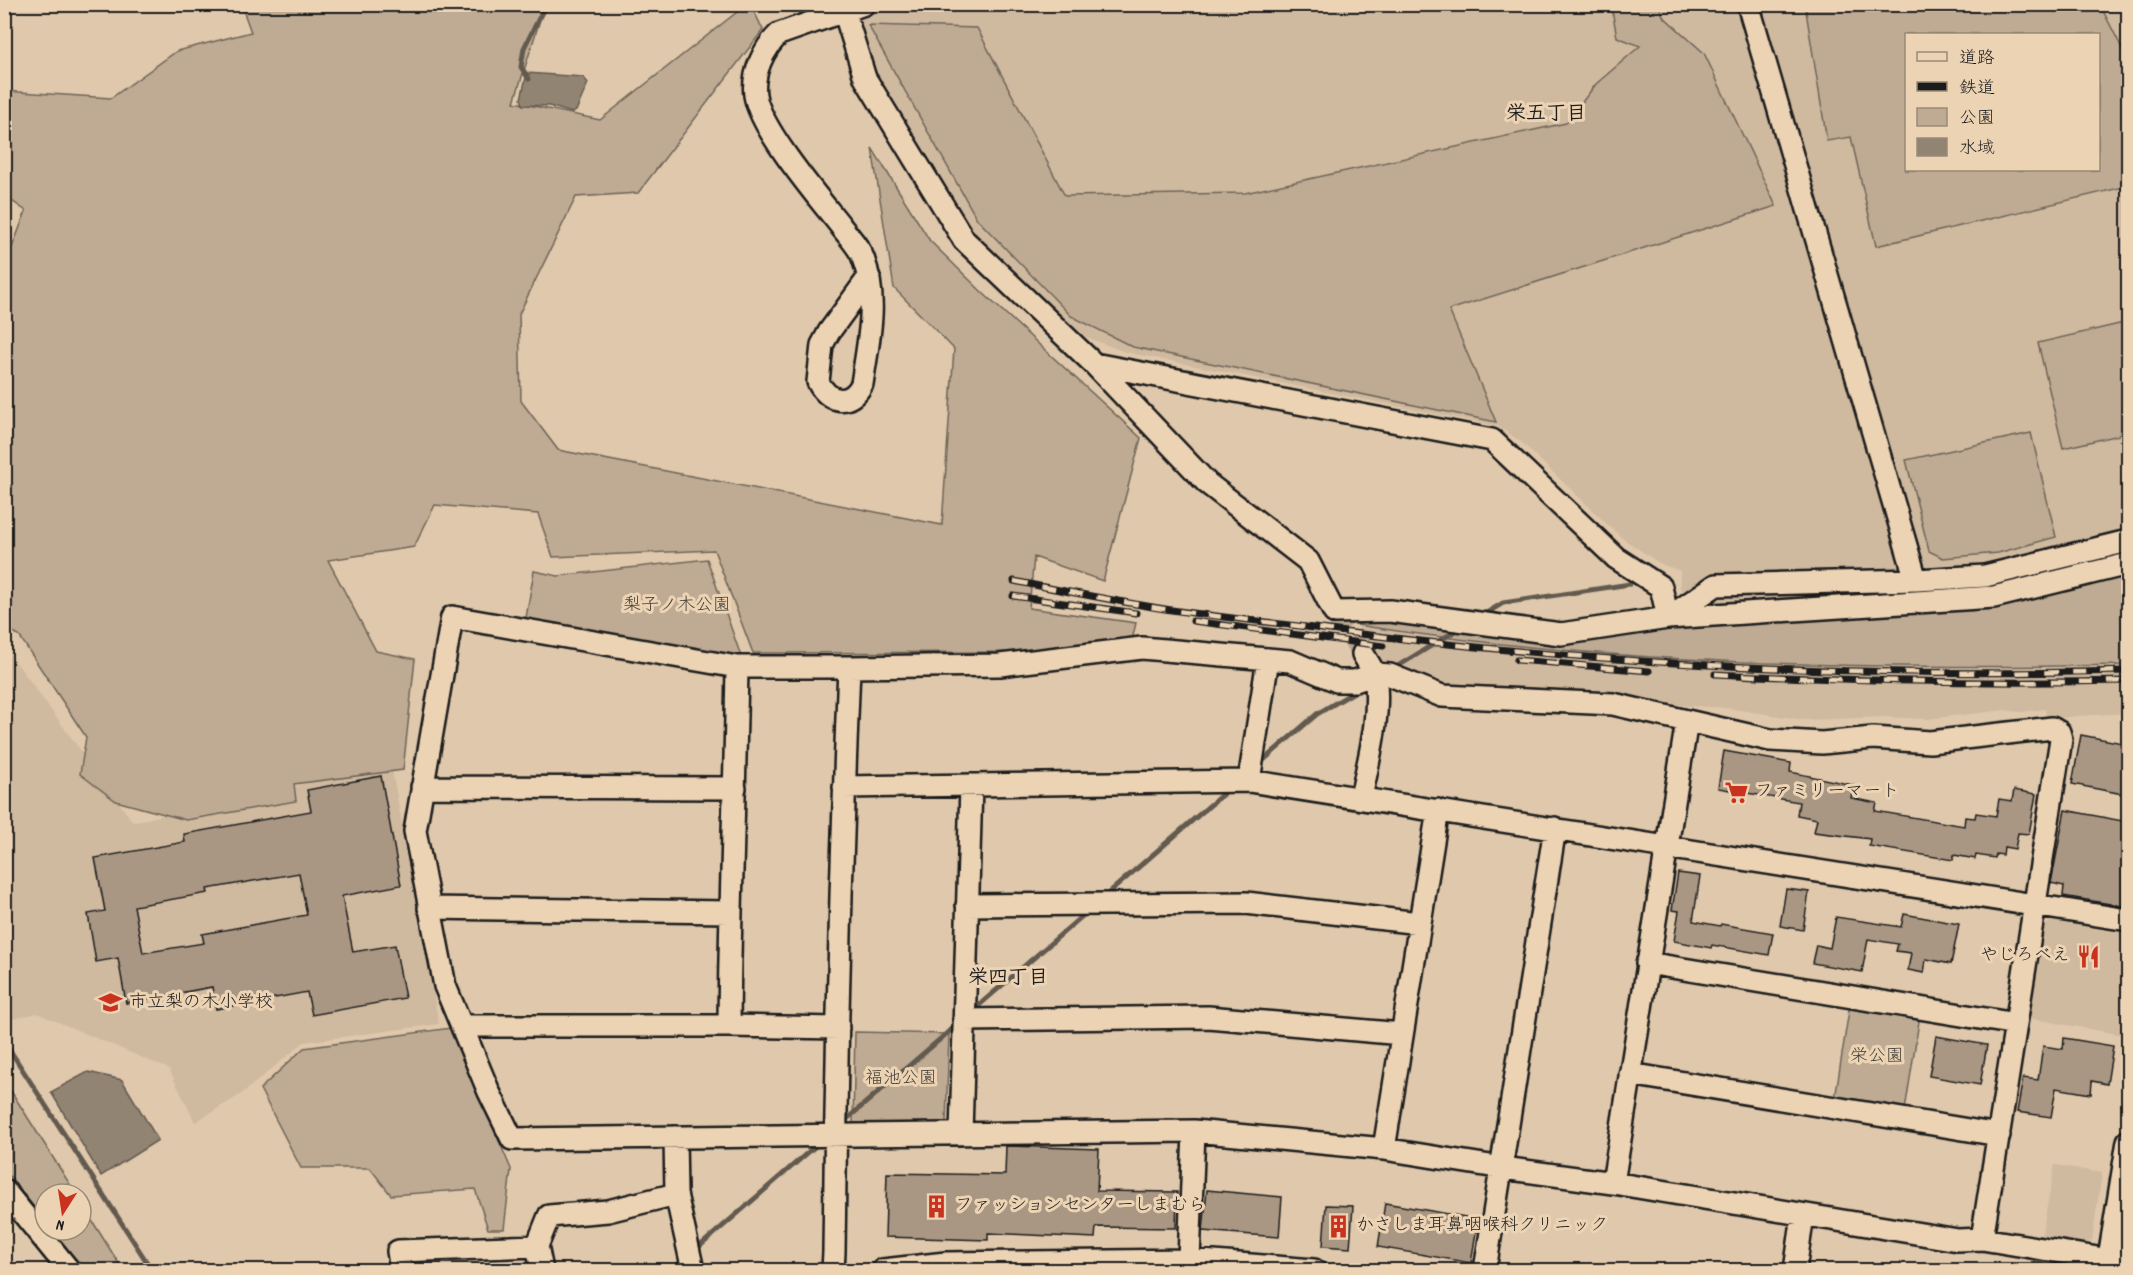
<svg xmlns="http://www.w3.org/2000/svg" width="2133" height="1275" viewBox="0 0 2133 1275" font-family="Dekko,'Klee One',sans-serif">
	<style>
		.built { fill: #cfb99f; fill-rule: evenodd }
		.green { fill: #bfab93; stroke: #6e6458; stroke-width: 1.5; fill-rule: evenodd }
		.water { fill: #928472; stroke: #635a50; stroke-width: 1.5 }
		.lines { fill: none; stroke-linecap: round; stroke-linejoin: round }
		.stream { stroke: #635a50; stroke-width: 5 }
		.building { fill: #a99783; stroke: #1c1c1c; stroke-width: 1.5; fill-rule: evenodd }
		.minor-tunnel { stroke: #b8a68e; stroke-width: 21; stroke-dasharray: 21 10; stroke-linecap: butt }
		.minor-casing { stroke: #1c1c1c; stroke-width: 26 }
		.minor { stroke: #ecd3b4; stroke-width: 21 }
		.rail-casing { stroke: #1c1c1c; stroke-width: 7 }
		.rail { stroke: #ecd3b4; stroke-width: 4.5; stroke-dasharray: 14; stroke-linecap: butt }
		.labels { text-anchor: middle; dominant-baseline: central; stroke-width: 6; stroke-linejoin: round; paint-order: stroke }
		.park-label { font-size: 18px; fill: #45403a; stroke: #ecd3b4 }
		.poi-label { font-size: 18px; fill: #1c1c1c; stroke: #ecd3b4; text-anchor: start }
		.neighbourhood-label { font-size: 20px; font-weight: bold; fill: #1c1c1c; stroke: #ecd3b4 }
	</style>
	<rect width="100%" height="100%" fill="#dfc8ab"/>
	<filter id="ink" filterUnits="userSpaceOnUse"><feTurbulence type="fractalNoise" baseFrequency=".0167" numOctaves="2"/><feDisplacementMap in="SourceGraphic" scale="12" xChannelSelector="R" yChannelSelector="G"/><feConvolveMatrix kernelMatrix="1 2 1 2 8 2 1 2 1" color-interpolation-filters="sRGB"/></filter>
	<g filter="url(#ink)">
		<path class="built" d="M854 5H2128V559L1999 590 1714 607 1695 604 1680 588V571L1659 563 1621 537 1520 441 1497 426 1125 352 1081 335 1065 323 981 241 973 231 877 80 868 59ZM1906 34H2098V170H1906Z
			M1357 625 1438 638 1662 658 1942 666 2128 665V713L2075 716 2047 720 2045 709 2021 712 2005 710 1927 719 1884 717 1804 720 1727 708 1657 704 1636 701 1611 692 1603 697 1454 691 1381 667Z
			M4 646 133 822 391 765 439 1024 304 1042 240 1095 195 1122 169 1069 37 1013 5 1021Z
			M2051 921 2128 934V1005L2124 1035 2028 1018 2043 927Z
			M2055 1165 2102 1173 2092 1240 2084 1245 2041 1238Z"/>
		<path class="green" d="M545 4 514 102 600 120 746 5H751L763 30 638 193 576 197 519 314 521 401 558 450 942 525 954 349 894 288 872 148 930 241 984 294 1141 438 1103 581 1034 557 1029 608 1136 623 1132 640 1008 652 753 653 714 550 553 557 538 514 435 505 414 547 328 560 376 651 415 659 403 770 294 784 296 801 186 820 116 801 80 774 86 737 20 637 5 625V266L26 211 5 196 4 91 111 98 177 51 251 32 243 10 223 5Z
			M1611 5H1660L1663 16 1704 53 1776 206 1449 310 1496 422 1133 347 1071 316 977 219 868 25 977 28 1065 196 1245 193 1566 123 1596 84 1640 46 1617 37Z
			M1805 5H2100L2128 60V186L1876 246 1851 137 1827 141ZM1906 34H2098V170H1906Z
			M2128 322V433L2063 448 2038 343Z
			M2031 433 2056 537 1998 553 1943 558 1929 551 1906 460Z
			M707 559 743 662 525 624 534 571 558 576Z
			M2128 571V665C1872 670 1611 665 1357 625L1390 615 1561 639 1666 624 1998 603Z
			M1850 1004 1920 1015 1905 1110 1835 1099Z
			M451 1028 511 1169 504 1229H488L475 1189 391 1195 370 1168H301L260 1089 304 1048Z
			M855 1032 949 1034 946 1123 857 1126 853 1122Z
			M4 1080 76 1194H45V1221L5 1170Z
			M81 1203 123 1270H89L79 1263 52 1230H81Z"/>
		<path class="water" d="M527 73 583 77 588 83 576 111 572 113 549 106 523 105 521 99Z
			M88 1072 122 1080 158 1140 101 1176 51 1092Z"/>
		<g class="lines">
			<path class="stream" d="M529 79 521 67 524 48 546 4
				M1480 617 1503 603 1630 584
				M1393 669 1462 627
				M1259 764 1317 714 1359 689
				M1104 897 1231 787
				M970 1013 1088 911
				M4 1041 152 1270
				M841 1124 959 1023
				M693 1252 820 1142
				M671 1270 686 1258"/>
		</g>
		<path class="building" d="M2081 735 2128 744V795L2072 784Z
			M1724 751 1791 763 1790 772 1853 785 1851 798 1877 803 1875 811 1964 826 1965 817 1975 818 1976 813 1996 816 1999 799 2012 801 2014 790 2036 794 2029 834 2018 833 2015 849 2004 847 2003 855 1996 854 1995 858 1976 855 1975 859 1954 855 1953 860 1869 846 1870 839 1814 832 1817 819 1797 815 1799 802 1718 788Z
			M381 776 401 885 342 896 353 952 395 945 405 998 312 1015 307 992 216 1009 212 987 126 1003 118 958 96 962 88 914 105 911 95 858 185 842 184 834 311 811 307 790ZM299 873 307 915 202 934 204 943 143 953 134 906 208 893 207 889Z
			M2065 810 2128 822V907L2063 896 2064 886 2051 883Z
			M1678 873 1700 876 1693 921 1720 926 1721 924 1773 933 1769 955 1712 945 1711 948 1674 941 1679 911 1672 910Z
			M1786 889 1809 892 1803 930 1780 926Z
			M1904 914 1959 924 1951 964 1926 959 1924 973 1908 970 1911 953 1896 951 1898 944 1868 939 1862 972 1812 963 1816 945 1830 948 1836 917 1901 927Z
			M1936 1036 1987 1045 1980 1085 1929 1076Z
			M2064 1038 2113 1046 2107 1084 2092 1081 2091 1094 2056 1088 2051 1117 2017 1112 2023 1078 2038 1080 2043 1046 2063 1049Z
			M1006 1146 1099 1149 1097 1191 1177 1192 1176 1228 1096 1227 1095 1238 988 1233V1240L885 1237 887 1173 1005 1175Z
			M1207 1190 1282 1197 1279 1237 1203 1231Z
			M1385 1203 1478 1219 1471 1263 1378 1247Z
			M1326 1205 1353 1206 1350 1248 1323 1246Z"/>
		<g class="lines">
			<path class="minor-tunnel" d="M1334 612 1363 654"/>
			<defs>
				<path id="minor" d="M842 4 865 78 964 240 1094 364 1207 483 1308 561 1334 612 1390 611 1561 634 1668 618 1994 597 2128 564
					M864 4 779 34C764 48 752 73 755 95 760 129 817 196 840 225 847 235 859 246 863 258 879 300 868 342 862 384 850 407 829 403 818 382L822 345 829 332 869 277
					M1748 4 1916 580
					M1094 364 1492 440 1616 558 1661 587 1668 618
					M1668 618 1716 585 1916 580 1985 576 2128 541
					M1363 654 1375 674 1390 675 1442 696 1613 704 1770 740 1822 743 1873 738 1930 742 2052 728 2059 732 2061 739 1982 1239
					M849 667 1000 665 1142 648 1290 661 1337 681H1355L1375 674C1381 716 1369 757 1361 798
					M1249 781 1268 659
					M422 787 735 788
					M844 787 1249 781 2128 920
					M967 905 1246 903 1419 923
					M429 908 730 912
					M1647 963 2016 1024
					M964 1020 1208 1017 1402 1034
					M462 1026H729L838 1028
					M729 1026C730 906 735 787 737 667
					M1630 1074 1999 1135
					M961 1134 971 785
					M675 1137 676 1194 693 1270
					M1384 1149 1438 810
					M1613 1183 1687 721
					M4 1190 69 1270
					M1189 1260 1194 1131
					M401 1270 398 1251 537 1246
					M542 1270 537 1246 549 1216 608 1211 676 1194
					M833 1270 834 1252C836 1057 841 862 849 667H737L452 617 415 831 445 986 489 1092 512 1139 1194 1131 1384 1149 1503 1168 1613 1183 1958 1240 1982 1239 2128 1263
					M883 1270 946 1263 1189 1260 1314 1270
					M1485 1270 1555 828
					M1795 1270 1803 1215
					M2107 1270 2128 1141"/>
			</defs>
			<use href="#minor" class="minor-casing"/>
			<use href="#minor" class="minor"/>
			<defs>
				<path id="rail" d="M1014 581C1054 589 1095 597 1135 604 1194 615 1255 620 1314 628 1584 664 1856 678 2128 671
					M1013 596 1136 613
					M1193 621 1383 646
					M1517 660 1649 671
					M1715 674C1853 681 1990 684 2128 681"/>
			</defs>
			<use href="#rail" class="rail-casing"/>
			<use href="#rail" class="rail"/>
		</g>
	</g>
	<defs>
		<symbol id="supermarket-bare" viewBox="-9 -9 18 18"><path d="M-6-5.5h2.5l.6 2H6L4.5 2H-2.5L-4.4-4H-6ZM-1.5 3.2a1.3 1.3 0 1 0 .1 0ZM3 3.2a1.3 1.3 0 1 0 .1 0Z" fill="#c8321e" stroke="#ecd3b4" stroke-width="2.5" paint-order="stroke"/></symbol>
		<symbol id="restaurant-bare" viewBox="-9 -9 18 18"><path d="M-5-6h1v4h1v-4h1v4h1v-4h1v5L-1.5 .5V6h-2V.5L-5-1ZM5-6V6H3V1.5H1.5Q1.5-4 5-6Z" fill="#c8321e" stroke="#ecd3b4" stroke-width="2.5" paint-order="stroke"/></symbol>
		<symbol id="school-bare" viewBox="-9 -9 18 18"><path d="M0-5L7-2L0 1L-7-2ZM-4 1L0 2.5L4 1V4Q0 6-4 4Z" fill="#c8321e" stroke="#ecd3b4" stroke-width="2.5" paint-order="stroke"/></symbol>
		<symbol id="building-bare" viewBox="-9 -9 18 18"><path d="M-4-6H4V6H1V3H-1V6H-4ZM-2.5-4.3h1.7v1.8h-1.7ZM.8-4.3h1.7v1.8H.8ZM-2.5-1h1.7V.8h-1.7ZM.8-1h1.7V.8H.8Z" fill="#c8321e" stroke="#ecd3b4" stroke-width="2.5" paint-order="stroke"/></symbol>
	</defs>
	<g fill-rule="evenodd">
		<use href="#supermarket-bare" x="1720" y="776" width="33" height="33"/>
		<use href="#restaurant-bare" x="2072" y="940" width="33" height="33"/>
		<use href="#school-bare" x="94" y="986" width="33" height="33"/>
		<use href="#building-bare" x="920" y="1190" width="33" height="33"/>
		<use href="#building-bare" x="1322" y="1210" width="33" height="33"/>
	</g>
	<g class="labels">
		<g class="park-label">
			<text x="677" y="606">梨子ノ木公園</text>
			<text x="1877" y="1057">栄公園</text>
			<text x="901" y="1079">福池公園</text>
		</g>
		<g class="poi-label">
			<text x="1755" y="792">ファミリーマート</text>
			<text x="2070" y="956" text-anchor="end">やじろべえ</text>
			<text x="129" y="1003">市立梨の木小学校</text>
			<text x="955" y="1206">ファッションセンターしまむら</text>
			<text x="1356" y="1226">かさしま耳鼻咽喉科クリニック</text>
		</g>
		<g class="neighbourhood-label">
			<text x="1546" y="115">栄五丁目</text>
			<text x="1008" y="979">栄四丁目</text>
		</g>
	</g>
	<rect width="2133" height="1275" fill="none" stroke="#ecd3b4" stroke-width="24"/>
	<rect x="12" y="12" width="2109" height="1251" fill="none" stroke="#1c1c1c" stroke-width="2" filter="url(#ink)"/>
	<rect x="1905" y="33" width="195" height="138" fill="#ecd3b4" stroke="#998a77" stroke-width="1.5"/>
	<rect x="1917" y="52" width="30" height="9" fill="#ecd3b4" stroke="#998a77" stroke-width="1.5"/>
	<text x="1959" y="63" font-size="18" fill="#1c1c1c">道路</text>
	<rect x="1917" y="82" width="30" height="9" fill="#1c1c1c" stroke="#998a77" stroke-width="1.5"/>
	<text x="1959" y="93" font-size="18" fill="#1c1c1c">鉄道</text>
	<rect x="1917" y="108" width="30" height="18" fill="#bfab93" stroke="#998a77" stroke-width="1.5"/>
	<text x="1959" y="123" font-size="18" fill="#1c1c1c">公園</text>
	<rect x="1917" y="138" width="30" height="18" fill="#928472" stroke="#998a77" stroke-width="1.5"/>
	<text x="1959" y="153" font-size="18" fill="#1c1c1c">水域</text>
	<g transform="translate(63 1212) rotate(192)"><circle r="28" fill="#ecd3b4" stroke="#998a77" stroke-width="1.5"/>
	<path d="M0-4.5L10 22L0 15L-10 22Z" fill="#c8321e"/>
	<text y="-9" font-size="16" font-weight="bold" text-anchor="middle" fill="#1c1c1c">N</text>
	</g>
</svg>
